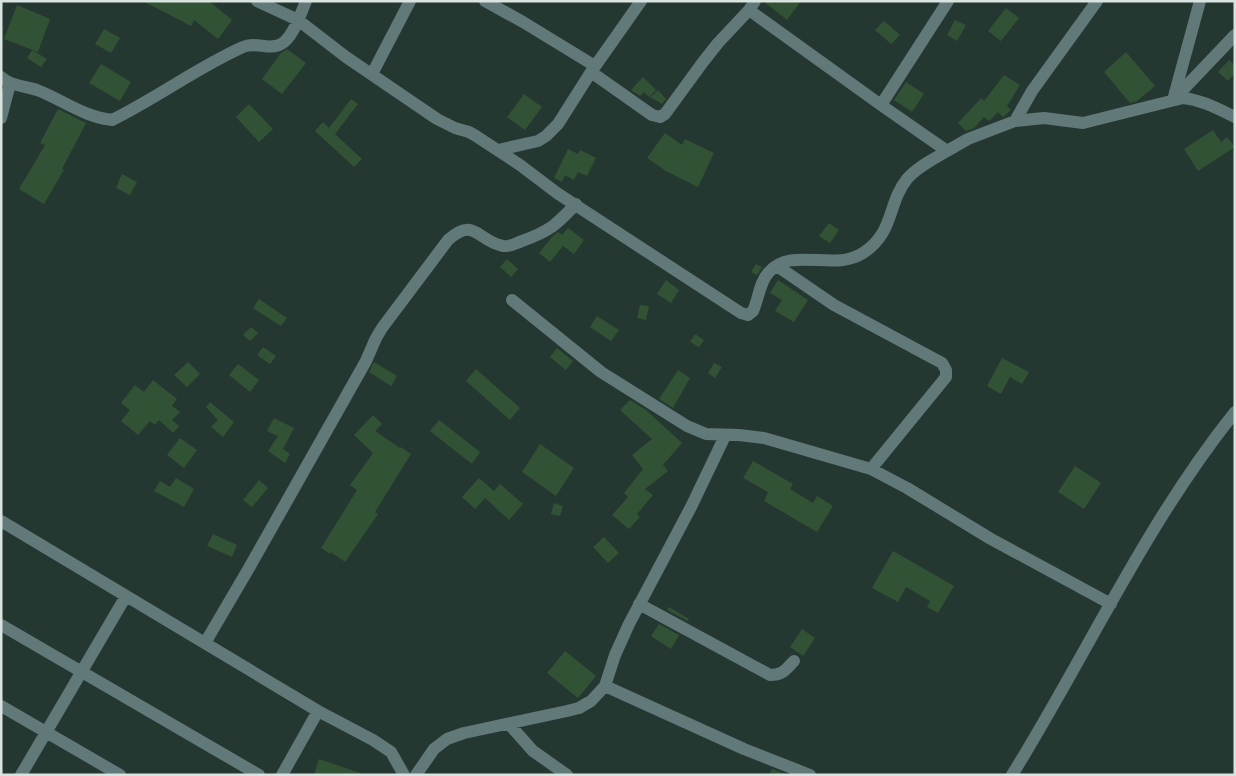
<svg xmlns="http://www.w3.org/2000/svg" width="1236" height="776" viewBox="0 0 1236 776" font-family="'PT Sans',sans-serif">
	<style>
		.building { fill: #325235 }
		.lines { fill: none; stroke-linecap: round; stroke-linejoin: round }
		.minor { stroke: #62797a; stroke-width: 12 }
	</style>
	<rect width="100%" height="100%" fill="#253731"/>
	<path class="building" d="M143 1H209L232 20 218 39 194 20 191 26Z
		M763 1H801L787 20Z
		M17 5 50 19 38 52 4 39Z
		M1006 8 1019 18 1001 41 988 31Z
		M955 20 966 25 957 41 947 35Z
		M884 21 900 35 891 44 875 30Z
		M104 29 120 38 111 53 95 44Z
		M287 49 306 63 282 94 262 79 281 53Z
		M32 50 47 59 41 67 27 58Z
		M1126 52 1155 86 1137 101 1130 103 1104 72Z
		M1229 60 1235 65V73L1228 81 1218 72Z
		M101 64 131 82 120 101 89 83Z
		M1004 75 1020 85 1007 106 1011 110 1003 117 998 112 989 121 984 117 974 128 966 131 958 123 981 98 984 101Z
		M643 77 656 90 649 97 644 92 640 96 631 90Z
		M906 82 924 94 912 112 894 100Z
		M658 90 666 99 662 104 650 97Z
		M524 94 542 107 525 130 507 117Z
		M351 99 358 104 335 134 362 159 354 167 315 131 323 122 329 128Z
		M249 104 273 129 259 142 236 117Z
		M58 109 86 123 62 169 64 170 44 204 19 189 45 145 40 143Z
		M1213 130 1221 142 1227 137 1235 147 1198 171 1184 149Z
		M665 133 682 145 685 139 714 153 698 187 666 171 647 158Z
		M568 149 578 154 580 150 596 158 587 176 578 172 574 180 565 175 562 182 554 178Z
		M122 174 137 182 130 195 116 188Z
		M829 223 839 230 830 243 819 236Z
		M568 228 584 240 574 254 563 246 550 262 539 253 553 236 558 232 562 235Z
		M507 259 518 269 511 277 500 267Z
		M756 264 762 267 757 275 751 272Z
		M666 280 679 290 671 303 657 294Z
		M778 280 808 300 794 322 775 311 782 300 770 293Z
		M259 299 287 318 281 326 253 308Z
		M640 305 649 306 646 320 637 318Z
		M597 316 619 330 611 341 590 327Z
		M251 327 258 333 250 341 243 335Z
		M695 334 704 340 699 347 690 342Z
		M263 347 276 356 270 364 257 355Z
		M557 348 573 361 566 370 550 357Z
		M1002 358 1029 372 1022 384 1010 377 1001 394 987 386Z
		M188 362 200 374 187 387 174 375Z
		M374 362 397 376 391 386 369 372Z
		M714 363 722 367 715 378 708 373Z
		M238 364 259 380 250 392 229 375Z
		M476 369 520 408 510 420 466 381Z
		M678 370 690 378 673 408 659 399Z
		M153 380 177 399 172 406 180 412 172 420 179 426 173 433 159 420 155 425 150 421 138 435 121 421 130 410 121 403 135 385 144 392Z
		M630 400 646 410 682 443 663 465 668 471 645 489 653 495 637 514 640 517 629 529 612 515 628 497 624 493 643 469 632 455 652 439 620 410Z
		M210 402 234 422 223 437 211 427 218 420 206 407Z
		M373 415 382 424 375 431 400 448 401 447 411 454 375 512 378 514 345 562 331 552 330 554 321 548 357 490 350 485 373 453 354 435Z
		M274 418 294 428 283 449 290 454 285 463 268 451 278 436 267 431Z
		M439 420 480 452 472 464 430 431Z
		M180 438 197 450 184 468 167 455Z
		M540 444 574 468 556 496 522 472Z
		M753 461 793 484 790 489 813 503 817 496 833 506 817 532 764 501 768 492 743 478Z
		M1075 466 1101 483 1084 509 1058 492Z
		M176 478 194 489 184 507 154 491 160 481 170 487Z
		M479 478 494 491 500 484 523 504 509 520 485 498 475 509 462 497Z
		M259 480 268 488 252 507 243 500Z
		M554 503 563 506 560 516 551 514Z
		M213 534 237 545 232 557 207 546Z
		M604 537 619 553 608 563 593 547Z
		M893 551 954 586 938 613 927 607 930 601 906 587 898 602 872 588Z
		M669 607 689 619 688 621 667 610Z
		M659 624 679 635 671 649 651 636Z
		M802 629 815 638 803 656 790 647Z
		M565 651 596 676 578 698 547 673Z
		M319 759 360 773V775H314Z
		M772 769 787 775H769Z"/>
	<g class="lines">
		<path class="minor" d="M257 1 298 20 346 57 437 119 455 128 469 132 476 136 520 165 557 193 741 313 748 315 753 311C759 298 759 283 769 272 792 246 834 272 863 253 895 232 887 204 907 179 917 167 934 159 947 151
			M485 1 523 22 595 66
			M749 10 881 105 947 151 968 139 1015 121 1044 118 1083 123 1183 98C1202 100 1218 109 1235 117
			M591 72 641 1
			M372 74 410 1
			M1 77C13 87 23 85 37 90 63 100 84 117 112 120 157 98 198 67 243 47 255 41 270 51 281 44 293 38 301 13 306 1
			M1175 98 1235 35
			M1173 100 1200 1
			M881 105 948 1
			M1 118 10 84
			M1015 121 1032 91 1097 1
			M498 150 538 141 546 136 558 124 591 72 652 115 660 117 665 114 703 62 718 43 749 10 755 1
			M777 266 834 305 942 363 946 370V377L871 469
			M512 300 601 372 687 426 706 434 739 435 764 438 871 469 907 488 991 539 1111 604
			M1 521 318 711 373 740 391 752 404 775
			M639 604 770 675C783 675 785 670 794 661
			M1 625 259 775
			M205 643 249 568 366 361 376 338 382 328 448 240C475 216 477 241 503 246 510 247 516 243 522 241 550 231 556 225 576 204
			M605 686 744 749 810 775
			M1 706 120 775
			M509 724 533 751 567 775
			M21 775 126 596
			M282 775 318 711
			M416 775 434 749 447 739 464 733 567 711 579 708 591 701 605 686 615 655 629 624 691 507 725 436
			M1012 775C1087 654 1146 523 1235 412"/>
	</g>
	<rect width="1236" height="776" fill="none" stroke="#d9e4e0" stroke-width="5"/>
</svg>
